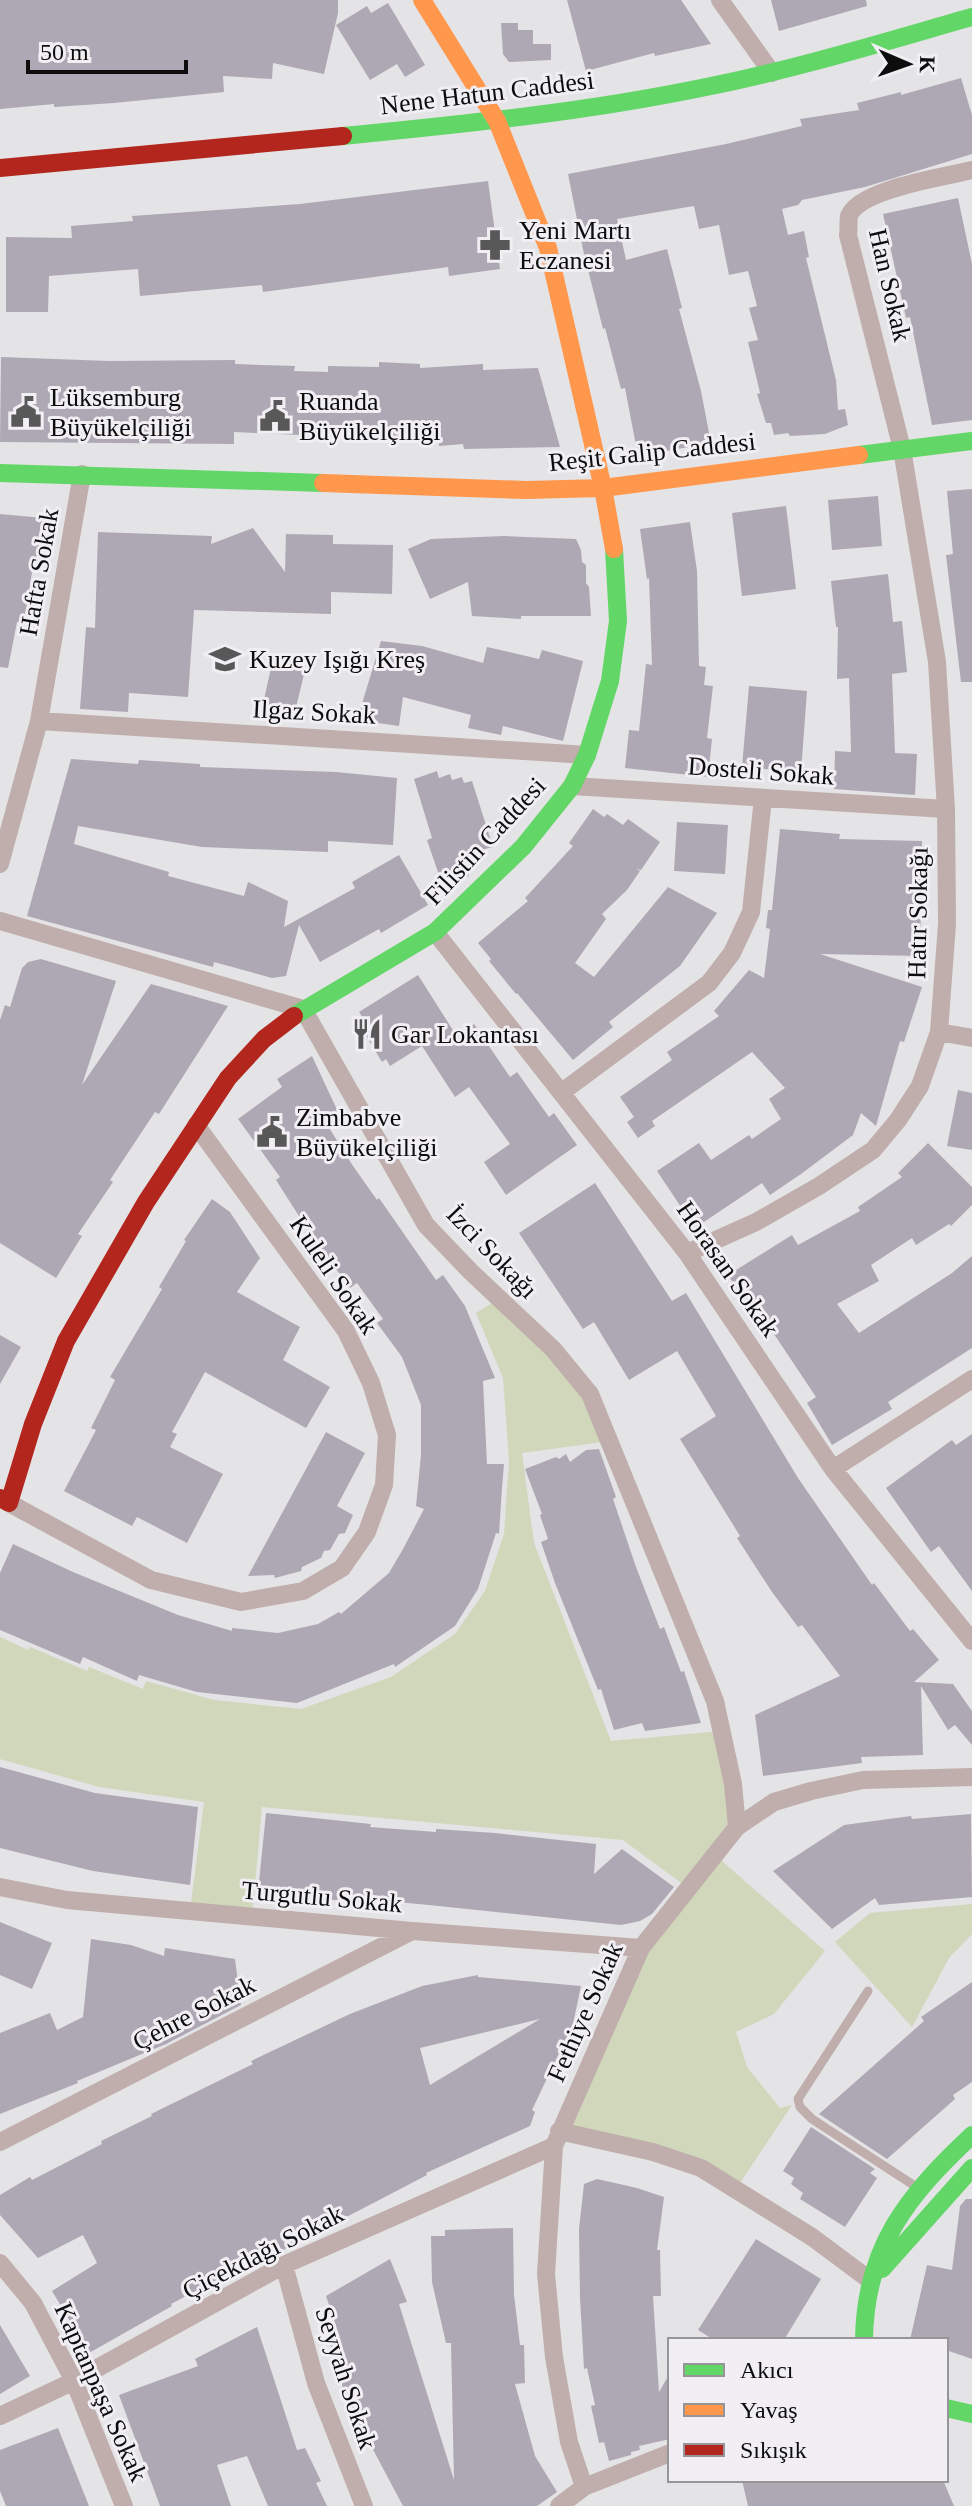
<svg xmlns="http://www.w3.org/2000/svg" width="972" height="2506" viewBox="0 0 972 2506" font-family="'Times New Roman',serif">
	<style>
		.green { fill: #d1d7bb }
		.building { fill: #aea8b5; fill-rule: evenodd }
		.lines { fill: none; stroke-linecap: round; stroke-linejoin: round }
		.lane { stroke: #bfaeab; stroke-width: 9 }
		.street { stroke: #bfaeab; stroke-width: 18 }
		.fast { stroke: #63d668; stroke-width: 18 }
		.slow { stroke: #ff974d; stroke-width: 18 }
		.jam { stroke: #b3261e; stroke-width: 18 }
		.labels { text-anchor: middle; dominant-baseline: central; stroke-width: 6; stroke-linejoin: round; paint-order: stroke }
		.street-label { font-size: 26px; fill: #0d0d0e; stroke: #f1eff3 }
		.poi-label { font-size: 26px; fill: #0d0d0e; stroke: #f1eff3; text-anchor: start }
	</style>
	<rect width="100%" height="100%" fill="#e4e3e5"/>
	<path class="green" d="M499 1299 553 1349 610 1441 522 1453 534 1543 611 1741 721 1731 737 1827 715 1855 825 1951 774 2014 736 2032 747 2067 780 2108 792 2105 736 2189 701 2168 559 2131 641 1948 688 1888 623 1840 262 1807 252 1916 190 1911 204 1802 99 1787 0 1759V1637L28 1650 30 1647 87 1671 89 1667 143 1689 146 1681 214 1700 301 1709 391 1677 455 1634 485 1591 504 1534 509 1461 503 1378 476 1313Z
		M972 1904V1934L949 1958 912 2027 835 1942 870 1913Z"/>
	<path class="building" d="M0 0H338V13L324 74 273 63 272 79 223 76 224 92 114 103 54 107V104L0 109Z
		M567 0H681L711 44 655 56 654 53 586 71Z
		M771 0H866L867 6 779 31Z
		M388 3 425 65 405 77 397 64 370 80 336 25 367 6 371 13Z
		M501 23H518V30H533V44H551V60L509 62 503 54Z
		M961 78 972 115V154L865 187 802 200 798 205 782 209 788 235 804 231 809 257 806 258 836 380 838 410 845 409 848 425 825 434 790 436 788 433 774 435 771 423H766L757 394 760 393 748 342 758 340 749 308 757 306 748 271 729 275 719 225 699 229 694 206 617 219 626 260 667 249 682 308 679 309 701 391 711 443 638 456 625 388 621 389 605 328 603 329 584 254 568 174 726 144 802 126 800 119 859 110 857 103 901 92V95Z
		M488 181 500 269 449 276 448 267 263 292 262 285 140 296 138 269 49 276 48 312H6V237L72 238 71 226 133 221 132 216 300 204Z
		M958 198 972 264V420L932 425 910 317 906 318 883 214Z
		M1 357 109 361 235 360V364L295 366 294 371 328 372V366L379 367V362L420 364V368L483 364V370L538 368 560 447 464 449 463 444 439 446V441L234 432V444L0 442Z
		M972 489V682H961L946 555 953 554 947 491Z
		M878 496 882 546 832 550 828 500Z
		M786 506 796 589 742 596 732 513Z
		M0 514 43 518 40 567 33 566 24 623 17 622 8 668 0 667Z
		M690 522 697 571 699 666 706 667 704 685 713 686 707 738 712 739 708 777 625 768 629 730 639 731 646 664 652 665 649 578 647 579 640 529Z
		M253 528 285 572 286 534 333 535V544L393 545 392 594 331 592V614L194 610 188 697 129 693 128 712 80 709 86 627 95 628 98 532 212 536 211 544Z
		M504 536 576 539 581 550 582 562 586 565V583L589 587 591 616H521V619L472 616 468 582 430 599 408 549 431 539Z
		M888 574 893 622 902 621 907 672 892 674 895 753 917 754 915 795 834 789 835 751 851 752 849 678 837 679 838 627H836L831 581Z
		M381 641 422 646 483 663 487 647 539 659 542 650 583 661 563 741 503 726 501 735 468 728 471 715 403 697 399 726 357 720Z
		M273 659 306 666 293 720 261 713Z
		M749 686 807 691 801 772 742 767Z
		M71 759 138 764 139 760 200 764V767L336 772 397 778 393 845 328 841V852L202 847 78 826 74 844 169 872 168 876 244 896 248 882 288 901 284 927 355 888 352 882 399 855 428 905 381 933 379 929 320 962 299 925 286 976 272 978 214 962 213 967 27 916Z
		M437 771 439 778 450 774 452 780 462 777 464 783 472 781 493 847 485 849 487 855 474 860 476 866 466 869 469 876 442 884 427 840 432 838 414 779Z
		M593 809 604 817 607 814 623 825 628 819 660 842 641 870 636 869 640 871 627 890 602 914 606 919 575 963 594 977 668 887 717 913 680 966 609 1022 613 1027 573 1060 517 993 516 994 489 961 491 959 478 943 528 901 525 898 573 846 569 843Z
		M677 822 728 825 725 874 674 871Z
		M780 829 840 834 839 839 922 841 920 956 820 954 922 987 904 1042 900 1041 876 1126 861 1113 853 1135 801 1174 770 1195 762 1183 695 1228 657 1171 699 1143 711 1160 749 1135 752 1139 781 1119 769 1099 785 1088 752 1052 652 1121 655 1126 638 1138 627 1122 634 1117 620 1097 672 1060 667 1052 719 1016 714 1011 749 970 764 978 770 929 766 928 768 910H772Z
		M41 959 116 981 82 1085 151 984 228 1006 159 1114 155 1112 110 1180 113 1182 78 1234 82 1236 56 1278 0 1243V1020L5 1005 10 1007 22 968 28 962Z
		M418 975 456 1035 474 1024 510 1077 517 1072 549 1117 554 1113 577 1145 506 1195 484 1162 510 1144 469 1087 455 1097 422 1046 390 1066 386 1059 382 1062 357 1021 363 1018 359 1012Z
		M312 1056 339 1114 326 1123 353 1166 377 1200 379 1198 436 1280 443 1275 465 1306 495 1378 483 1381 487 1464H504L502 1488 499 1534 496 1533 478 1589 455 1626 395 1667 394 1664 297 1703 197 1692 139 1675 137 1681 83 1657 80 1664 0 1630V1573L13 1544 73 1572 178 1615 232 1631V1628L278 1633 318 1624 339 1612 341 1614 389 1573 403 1549 424 1509 416 1506 421 1455V1405L402 1357 377 1323 383 1319 357 1283 350 1288 311 1235 276 1180 280 1177 238 1119 282 1087 277 1079Z
		M958 1090 972 1093V1150L947 1146Z
		M928 1143 972 1187V1205L951 1226 949 1224 916 1245 912 1238 871 1265 879 1281 837 1304 859 1333 952 1273 972 1256V1348L888 1402 892 1409 832 1445 807 1403 816 1397 756 1307 750 1310 728 1275 792 1235 798 1245 860 1211 858 1207 902 1177 898 1173Z
		M595 1183 672 1301 686 1293 798 1478 872 1585 874 1583 910 1631 913 1629 939 1660 914 1682 953 1684 972 1711V1745L955 1725 948 1730 921 1686 923 1755 861 1757 862 1763 763 1776 755 1715 840 1676 802 1625 798 1627 772 1592 737 1538 740 1536 680 1439 716 1416 677 1351 629 1380 594 1322 583 1329 519 1233Z
		M212 1199 230 1212 260 1258 237 1292 300 1327 283 1360 330 1387 306 1428 205 1372 172 1432 177 1434 170 1447 223 1474 187 1543 137 1517 132 1526 64 1491 96 1430 91 1428 115 1380 110 1377 162 1289 159 1287 186 1241 184 1240Z
		M0 1335 21 1347 0 1384Z
		M326 1432 365 1453 337 1506 353 1515 345 1533 339 1534 330 1550 324 1551 321 1558 302 1567 301 1571 275 1578 274 1575 248 1576Z
		M972 1434V1591L939 1546 931 1552 886 1488 952 1440 956 1445Z
		M599 1449 616 1497 613 1499 636 1567 660 1629 664 1627 681 1672 684 1671 701 1723 645 1731 642 1723 614 1730 601 1689 598 1690 555 1583 541 1542 548 1539 540 1515 542 1514 525 1469 556 1457 559 1459 566 1454 570 1462 586 1450Z
		M0 1767 95 1793 198 1807 190 1885 93 1871 0 1848Z
		M266 1813 371 1824 370 1827 436 1832V1829L495 1833 596 1844 594 1874 622 1849 674 1887 652 1914 640 1921 621 1925 429 1905 364 1899 363 1903 258 1892Z
		M971 1814 972 1897 879 1905 875 1898 832 1929 773 1871 844 1825 911 1816 912 1819Z
		M0 1922 52 1943 32 1989 0 1975Z
		M91 1939 131 1945 164 1956 165 1948 235 1959 241 2005 166 2044 77 2081 78 2083 0 2114V2033L50 2013 57 2030 83 2017Z
		M478 1975V1977L581 1986 573 2024 532 2110 535 2112 530 2126 426 2173 427 2175 243 2271 241 2267 171 2304 172 2306 89 2353 52 2291 97 2263 83 2235 38 2258 0 2215V2195L30 2177 32 2180 102 2144 101 2141 152 2116 151 2114 253 2064 251 2061 350 2014 422 1986ZM540 2019 430 2085 420 2048Z
		M972 1982V2082L953 2095 955 2099 887 2159 819 2114 924 2021 921 2017Z
		M811 2127 875 2169 870 2173 877 2178 845 2227 800 2199 803 2193 791 2184 794 2178 783 2171Z
		M597 2179 637 2188 664 2197 657 2250H660L661 2296H653L659 2392 670 2373V2439L639 2446 640 2450 631 2452V2455L609 2461 604 2442 599 2443 591 2406 595 2405 587 2368 584 2369 580 2298 579 2229 584 2184Z
		M966 2199H972V2359L946 2350V2340H910L927 2265 952 2270 960 2206Z
		M513 2228 514 2295 520 2345H524L525 2383 515 2384 535 2456 557 2492 537 2506H403L369 2442 364 2444 345 2388H343L330 2344 341 2341 326 2296 390 2259 407 2302 399 2304 454 2480 451 2343H446L432 2282 431 2236H445V2230Z
		M756 2239 821 2279 784 2340H714L698 2330Z
		M0 2325 30 2376 0 2394Z
		M257 2327 297 2450 305 2448 321 2481 316 2483 327 2506H268L247 2456 217 2465 231 2506H160L119 2395 198 2366 195 2359Z
		M58 2428 89 2506H6L0 2491V2450Z
		M742 2480H943L954 2506H748Z"/>
	<g class="lines">
		<path class="lane" d="M868 1991 798 2099 800 2107 812 2119 918 2188"/>
		<path class="street" d="M720 0 772 73
			M39 721 587 755
			M572 786 946 809
			M0 864 39 721 82 474
			M0 921 303 1009 426 1225 471 1272 553 1349 590 1394 715 1701 733 1784 737 1827
			M435 932 687 1253 833 1469 972 1641
			M939 1032 972 1038
			M562 1092 709 983 732 953 751 912 763 798
			M687 1253 756 1222 819 1186 873 1150 898 1120 920 1086 939 1032 947 924 946 809 937 662 902 449 848 235C849 230 848 221 849 216 859 189 945 177 972 170
			M833 1469 972 1379
			M9 1503 151 1580 241 1602 303 1591 342 1568 367 1532 384 1485 387 1435 371 1383 346 1331 196 1125
			M0 1887 67 1900 412 1931 641 1948
			M559 2131 653 2152 701 2168 812 2237 871 2281
			M0 2142 412 1931
			M0 2263 33 2303 74 2381 124 2506
			M284 2265 316 2383 364 2506
			M0 2416 74 2381 284 2265 554 2146
			M584 2487 569 2442 554 2357 546 2274 554 2146 641 1948 737 1827 774 1802 811 1791 863 1780 972 1777
			M559 2506 584 2487 670 2453"/>
		<path class="fast" d="M343 136C465 124 586 112 706 87 796 69 884 42 972 17
			M859 455 972 441
			M0 473 323 483
			M294 1016 435 932 523 847 572 786 587 755 610 681 618 621 614 549
			M882 2269 972 2168
			M864 2340C865 2248 907 2196 972 2135
			M946 2408 972 2414"/>
		<path class="slow" d="M422 0 497 121 548 248 603 488 614 549
			M323 483 526 490 603 488 859 455"/>
		<path class="jam" d="M0 168 343 136
			M0 1498 9 1503 33 1424 66 1341 146 1202 228 1078 264 1039 294 1016"/>
	</g>
	<defs>
		<symbol id="pharmacy-bare" viewBox="-9 -9 18 18"><path d="M-2-6h4v4h4v4h-4v4h-4v-4h-4v-4h4Z" fill="#585859" stroke="#f1eff3" stroke-width="2.5" paint-order="stroke"/></symbol>
		<symbol id="civic-bare" viewBox="-9 -9 18 18"><path d="M-.6-6.5H3V-4.5H.6V-3L4-1V1h2V6H-6V1h2V-1L-.6-3ZM-1.2 2.5V6h2.4V2.5Z" fill="#585859" stroke="#f1eff3" stroke-width="2.5" paint-order="stroke"/></symbol>
		<symbol id="school-bare" viewBox="-9 -9 18 18"><path d="M0-5L7-2L0 1L-7-2ZM-4 1L0 2.5L4 1V4Q0 6-4 4Z" fill="#585859" stroke="#f1eff3" stroke-width="2.5" paint-order="stroke"/></symbol>
		<symbol id="restaurant-bare" viewBox="-9 -9 18 18"><path d="M-5-6h1v4h1v-4h1v4h1v-4h1v5L-1.5 .5V6h-2V.5L-5-1ZM5-6V6H3V1.5H1.5Q1.5-4 5-6Z" fill="#585859" stroke="#f1eff3" stroke-width="2.5" paint-order="stroke"/></symbol>
	</defs>
	<g fill-rule="evenodd">
		<use href="#pharmacy-bare" x="473" y="223" width="44" height="44"/>
		<use href="#civic-bare" x="4" y="390" width="44" height="44"/>
		<use href="#civic-bare" x="253" y="394" width="44" height="44"/>
		<use href="#school-bare" x="203" y="637" width="44" height="44"/>
		<use href="#restaurant-bare" x="345" y="1012" width="44" height="44"/>
		<use href="#civic-bare" x="250" y="1110" width="44" height="44"/>
	</g>
	<g class="labels">
		<g class="street-label">
			<text transform="translate(487 93) rotate(-7)">Nene Hatun Caddesi</text>
			<text transform="translate(890 285) rotate(77)">Han Sokak</text>
			<text transform="translate(652 452) rotate(-6)">Reşit Galip Caddesi</text>
			<text transform="translate(39 572) rotate(-80)">Hafta Sokak</text>
			<text transform="translate(314 712) rotate(3)">Ilgaz Sokak</text>
			<text transform="translate(761 771) rotate(4)">Dosteli Sokak</text>
			<text transform="translate(485 841) rotate(-47)">Filistin Caddesi</text>
			<text transform="translate(918 913) rotate(-89)">Hatır Sokağı</text>
			<text transform="translate(492 1252) rotate(46)">İzci Sokağı</text>
			<text transform="translate(728 1269) rotate(55)">Horasan Sokak</text>
			<text transform="translate(334 1275) rotate(56)">Kuleli Sokak</text>
			<text transform="translate(322 1897) rotate(5)">Turgutlu Sokak</text>
			<text transform="translate(585 2012) rotate(-66)">Fethiye Sokak</text>
			<text transform="translate(194 2013) rotate(-27)">Çehre Sokak</text>
			<text transform="translate(263 2252) rotate(-27)">Çiçekdağı Sokak</text>
			<text transform="translate(346 2378) rotate(72)">Seyyah Sokak</text>
			<text transform="translate(101 2392) rotate(66)">Kaptanpaşa Sokak</text>
		</g>
		<g class="poi-label">
			<text x="519" y="230">Yeni Martı<tspan x="519" dy="30">Eczanesi</tspan></text>
			<text x="50" y="397">Lüksemburg<tspan x="50" dy="30">Büyükelçiliği</tspan></text>
			<text x="299" y="401">Ruanda<tspan x="299" dy="30">Büyükelçiliği</tspan></text>
			<text x="249" y="659">Kuzey Işığı Kreş</text>
			<text x="391" y="1034">Gar Lokantası</text>
			<text x="296" y="1117">Zimbabve<tspan x="296" dy="30">Büyükelçiliği</tspan></text>
		</g>
	</g>
	<rect x="668" y="2338" width="280" height="144" fill="#f1eff3" stroke="#969597" stroke-width="2"/>
	<rect x="684" y="2364" width="40" height="12" fill="#63d668" stroke="#969597" stroke-width="2"/>
	<text x="740" y="2378" font-size="24" fill="#0d0d0e">Akıcı</text>
	<rect x="684" y="2404" width="40" height="12" fill="#ff974d" stroke="#969597" stroke-width="2"/>
	<text x="740" y="2418" font-size="24" fill="#0d0d0e">Yavaş</text>
	<rect x="684" y="2444" width="40" height="12" fill="#b3261e" stroke="#969597" stroke-width="2"/>
	<text x="740" y="2458" font-size="24" fill="#0d0d0e">Sıkışık</text>
	<g transform="translate(908 64) rotate(92)" stroke="#f1eff3" stroke-width="6" paint-order="stroke">
	<path d="M0-6L14 30L0 20L-14 30Z" fill="#0d0d0e"/>
	<text y="-12" font-size="22" font-weight="bold" text-anchor="middle" fill="#0d0d0e">K</text>
	</g>
	<path d="M28 60v12h158v-12" fill="none" stroke="#0d0d0e" stroke-width="4"/>
	<text x="40" y="60" font-size="24" fill="#0d0d0e" stroke="#f1eff3" stroke-width="6" paint-order="stroke">50 m</text>
</svg>
